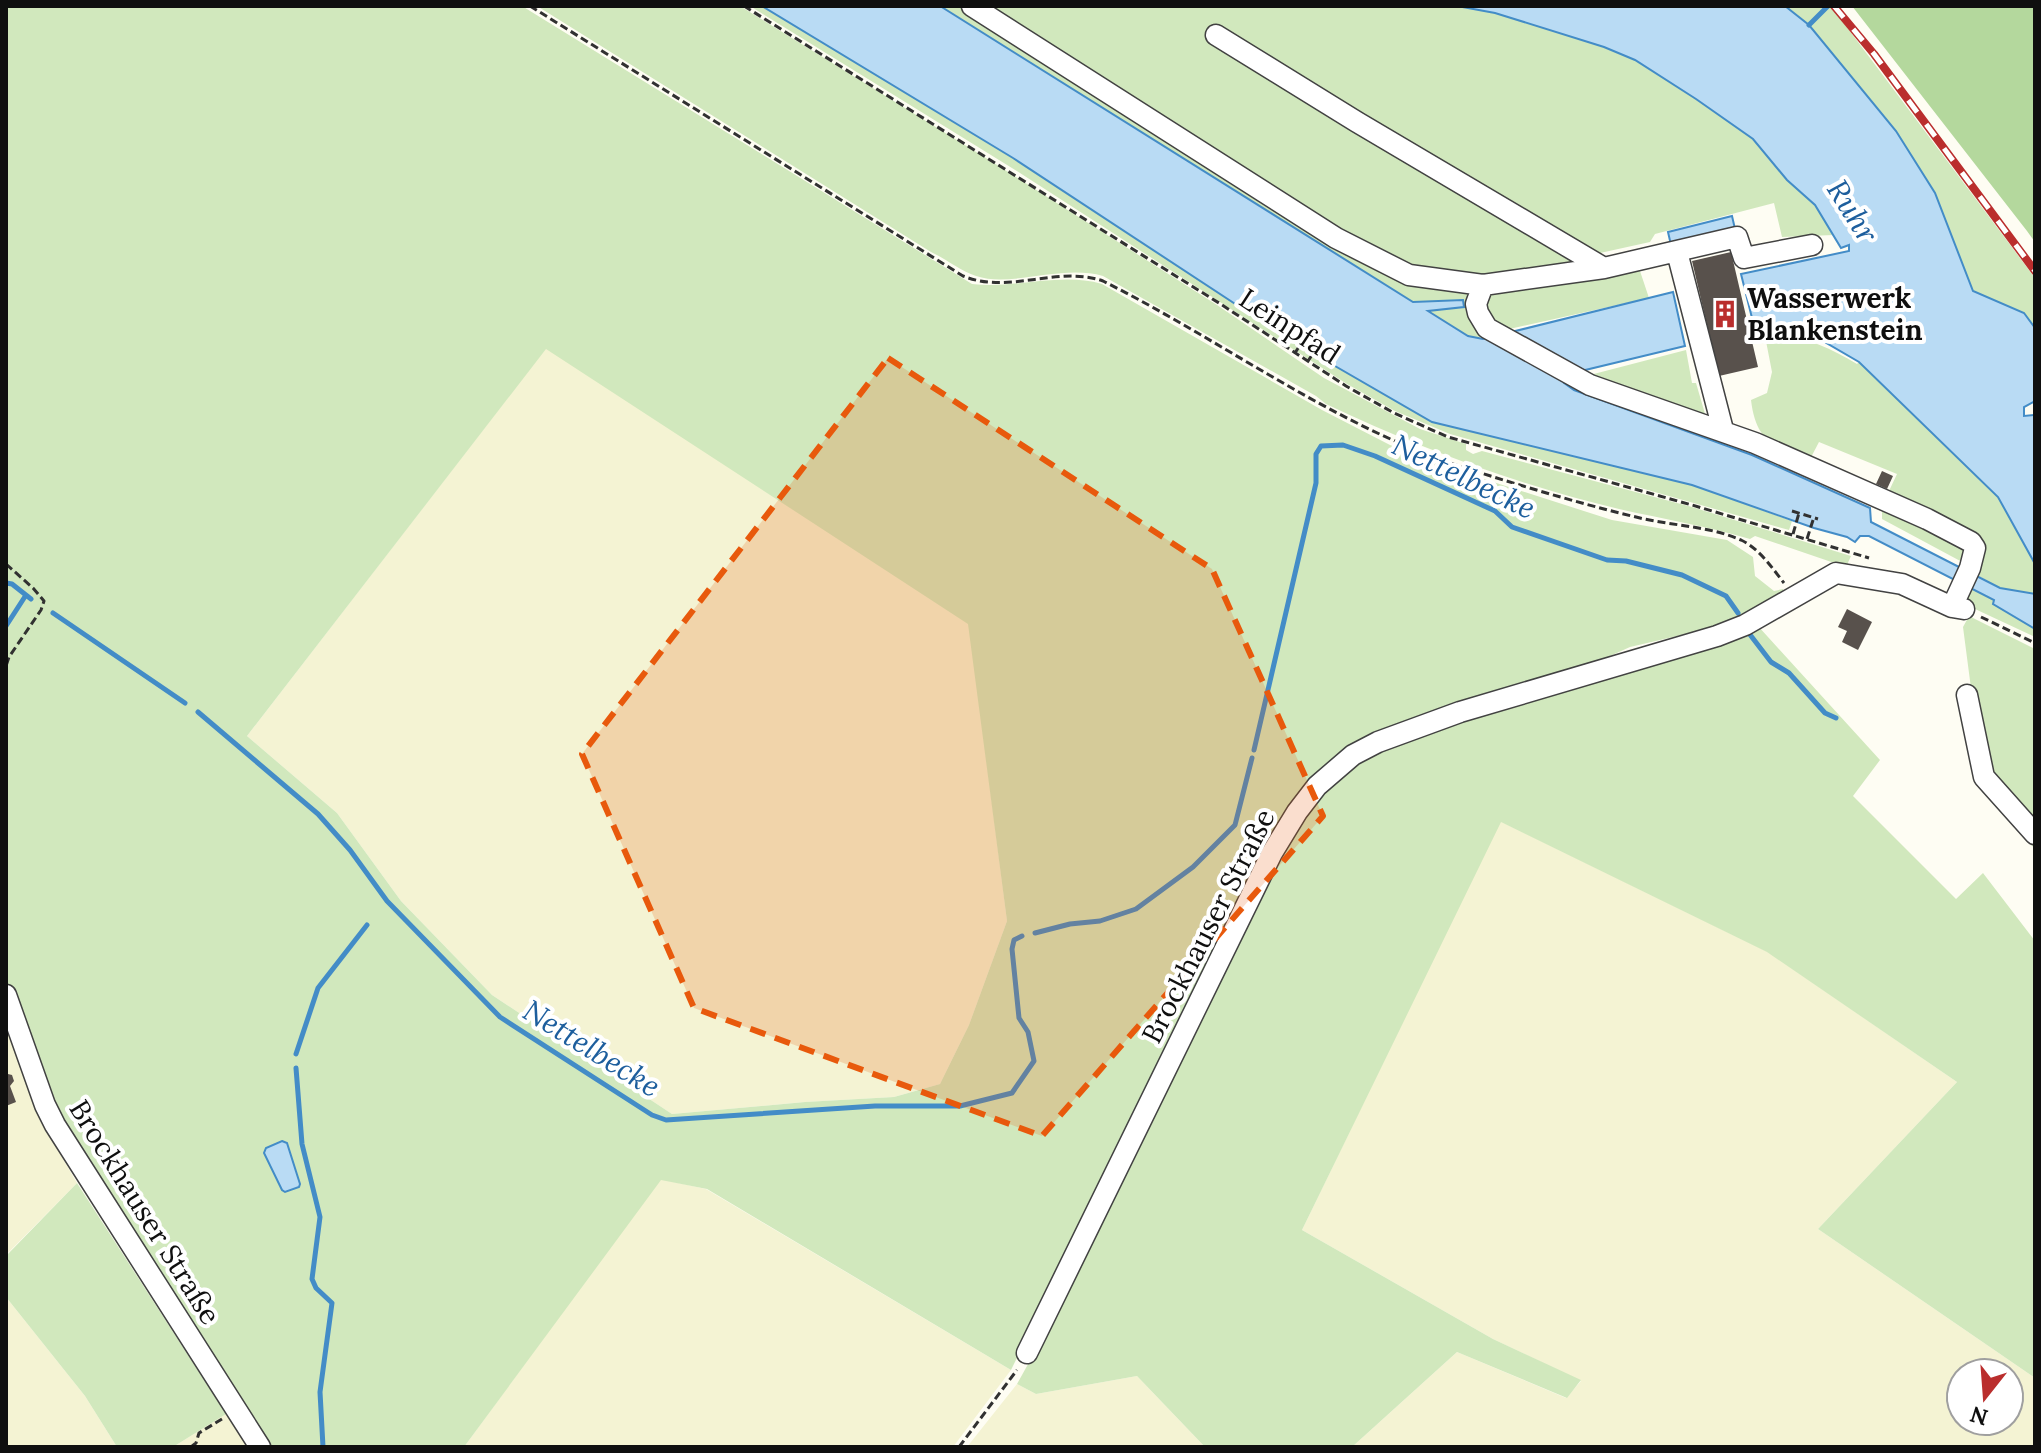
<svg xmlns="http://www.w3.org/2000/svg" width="2041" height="1453" viewBox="0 0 2041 1453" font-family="Lora,serif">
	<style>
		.farmland { fill: #f4f3d3; fill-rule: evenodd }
		.green { fill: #d1e8bd; fill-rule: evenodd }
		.forest { fill: #b4d89d }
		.water { fill: #b9dbf4; stroke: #438cc7; stroke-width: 2 }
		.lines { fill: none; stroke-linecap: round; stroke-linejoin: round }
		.stream { stroke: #438cc7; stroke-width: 5 }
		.building { fill: #58514c }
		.minor-casing { stroke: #424242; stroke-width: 23 }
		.path { stroke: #313131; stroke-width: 3; stroke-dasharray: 8 4; stroke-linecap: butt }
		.minor { stroke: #fff; stroke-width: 20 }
		.rail-casing { stroke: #ba2e2d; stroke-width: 8 }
		.rail { stroke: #fff; stroke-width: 5; stroke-dasharray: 15; stroke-linecap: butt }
		.marked { fill: #e8590c; fill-opacity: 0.2; stroke: #e8590c; stroke-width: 6; stroke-dasharray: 16 10; stroke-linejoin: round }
		.labels { text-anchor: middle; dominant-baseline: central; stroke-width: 8; stroke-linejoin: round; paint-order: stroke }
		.poi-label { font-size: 28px; font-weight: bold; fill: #0f0f0f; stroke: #fff; text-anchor: start }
		.street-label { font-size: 28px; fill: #0f0f0f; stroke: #fff }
		.water-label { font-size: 30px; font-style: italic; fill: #1d5e9d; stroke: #fff }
	</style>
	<rect width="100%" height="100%" fill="#fefdf3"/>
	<path class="farmland" d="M546 348 969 624 1007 921 969 1025 940 1084 894 1097 805 1102 672 1114 492 995 401 901 337 813 247 736Z
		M1500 821 1768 952 1957 1082 1818 1229 2035 1378V1447H1352L1457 1352 1566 1398 1581 1381 1493 1339 1302 1230ZM1961 1373H2009V1421H1961Z
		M6 1013 41 1121 77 1183 6 1255Z
		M660 1179 706 1189 1011 1370 953 1447H464Z
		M6 1297 85 1396 117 1447H6Z
		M1137 1376 1205 1447H967L1017 1384 1036 1394Z
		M226 1414 250 1447H173Z"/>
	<path class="green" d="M6 6H522L972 284C1016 289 1060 272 1102 284L1322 410 1390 445 1462 472 1612 520 1727 540 1753 557 1755 576 1774 591 1783 589 1786 596 1737 622 1630 647 1570 674 1400 728 1273 832 1011 1370 707 1189 661 1180 464 1447H270L55 1116 6 983ZM546 349 968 624 1007 921 969 1025 940 1084 894 1097 805 1102 672 1114 492 995 401 901 337 813 247 736Z
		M537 6H740L994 163 1217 305 1324 378 1420 429 1466 444V450L1473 454 1482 451 1692 507 1851 556 1846 567 1755 536 1750 539C1707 526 1663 519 1619 509 1518 485 1419 448 1326 404L1316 396 1103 276C1061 264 1011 288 976 276 961 271 946 259 931 252Z
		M750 6H762L1013 158 1290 340 1432 422 1692 485 1792 521 1789 530 1450 434 1395 411 1347 384 1020 173Z
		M940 6H1457L1495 13 1604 47 1635 60 1696 99 1753 139 1787 180 1815 205 1834 235 1782 237 1774 203 1655 234 1650 242 1591 255 1576 267 1480 276 1490 337C1467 342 1445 322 1427 310L1464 308 1413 302Z
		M1785 6H1831L2035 278V328L2024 313 1973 291 1935 193 1896 131Z
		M1640 271 1649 298 1500 331 1490 325 1484 299 1490 287Z
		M1768 333C1802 335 1829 347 1857 364L1859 362 1998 497 2035 564V594L2000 588 1977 575 1984 547 1982 539 1890 499 1889 491 1897 474 1819 442 1808 463C1774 446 1756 442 1751 400L1767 393 1772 372 1765 336Z
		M1686 350 1692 383H1696L1708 424 1586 376Z
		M1882 509 1919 520 1965 550 1964 563 1882 519Z
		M1968 587 1995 600 1994 604 2035 629V637L1960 602Z
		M1969 616 2035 649V849L1977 785 1972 696 1963 627Z
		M1758 626 1880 760 1853 796 1956 899 1983 873 2035 941V1378L1818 1229 1957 1082 1767 952 1501 822 1302 1230 1493 1339 1581 1380 1567 1398 1457 1352 1352 1447H1205L1137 1376 1036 1394 1017 1384 1032 1357 1275 864 1320 789 1379 747Z
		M77 1183 226 1414 173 1447H117L85 1396 6 1297V1256Z"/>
	<path class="forest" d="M1852 6H2035V242L2027 231Z"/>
	<path class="water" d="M762 6H940L1413 302 1463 300 1464 307 1428 311 1468 336 1483 339 1673 292 1685 346 1577 372 1566 378 1564 383 1574 390 1752 455 1870 508 1871 522 2000 588 2035 594V629L1993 604 1994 600 1869 536H1860L1855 542 1847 537 1814 528 1692 485 1432 422 1290 340 1013 158Z
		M1457 6H1785L1809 25 1896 131 1935 193 1973 291 2024 313 2035 328V401L2024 407V416L2035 415V564L1998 497 1859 362 1821 340 1792 331 1755 330 1741 274 1849 251V245L1841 248 1815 205 1787 180 1753 139 1696 99 1635 60 1604 47 1495 13Z
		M1732 216 1735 229 1671 245 1668 232Z
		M282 1141 287 1143 300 1184 299 1187 285 1192 282 1190 264 1153 266 1148Z"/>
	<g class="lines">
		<path class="stream" d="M1809 25 1828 6
			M6 583 12 584 31 599
			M53 613 185 703
			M6 626 26 595
			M1748 632 1771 662 1789 673 1825 713 1836 718
			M198 712 318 814 350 850 387 901 500 1017 652 1115 666 1120 875 1106H960L1012 1093 1034 1061 1028 1032 1019 1018 1012 949 1014 940 1022 936
			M1254 750 1316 483V454L1321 446 1343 445 1375 456 1495 511 1512 527 1607 560 1626 561 1682 575 1726 596 1738 613
			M1035 933 1070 924 1100 921 1136 909 1193 867 1235 825 1252 758
			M296 1054 318 988 367 925
			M296 1068 302 1144 320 1217 312 1279 316 1288 332 1303 320 1392 323 1447"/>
	</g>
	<path class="building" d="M1731 252 1758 367 1719 376 1692 261Z
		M1882 471 1893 476 1887 489 1876 484Z
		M1847 609 1872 622 1858 650 1842 642 1847 631 1838 627Z
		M8 1074 12 1075 14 1081 10 1086 16 1102 6 1106Z"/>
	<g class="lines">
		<defs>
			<path id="minor" d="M972 6 1336 238 1409 275 1483 285
				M1216 35 1357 122 1604 268
				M1812 245 1744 258 1737 237 1604 268 1483 285 1476 304 1478 313 1487 328 1590 385 1755 443 1927 519 1971 542 1975 548 1970 568 1952 607
				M1677 252 1723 430
				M1967 695 1984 777 2035 834
				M6 995 45 1105 55 1125 260 1447
				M1027 1353 1272 853 1297 812 1317 786 1353 755 1378 742 1460 712 1717 636 1745 625 1836 573 1902 584 1952 607 1964 609"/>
		</defs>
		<use href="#minor" class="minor-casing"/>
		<path class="path" d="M530 6 963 276C1009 295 1057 265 1103 281 1225 342 1334 426 1465 468 1522 486 1581 504 1640 518 1674 526 1709 526 1741 540 1760 549 1772 568 1784 583
			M744 6 1219 303 1346 386 1394 413 1448 437 1692 505 1869 558
			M1301 330 1326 347
			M1295 353 1307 334
			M1308 361 1320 343
			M1792 511 1818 519
			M1793 534 1799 513
			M1807 539 1814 517
			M6 564 33 588 44 601 41 610 9 657 6 666
			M1981 617 2035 643
			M191 1447 196 1443 199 1433 222 1419
			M959 1447 1017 1370"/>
		<use href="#minor" class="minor"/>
		<defs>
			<path id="rail" d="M1834 6 1874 54 2035 271"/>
		</defs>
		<use href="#rail" class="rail-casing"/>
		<use href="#rail" class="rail"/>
	</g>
	<path class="marked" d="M888 358 1212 569 1323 816 1042 1136 694 1008 582 754Z"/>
	<defs>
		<symbol id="building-bare" viewBox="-9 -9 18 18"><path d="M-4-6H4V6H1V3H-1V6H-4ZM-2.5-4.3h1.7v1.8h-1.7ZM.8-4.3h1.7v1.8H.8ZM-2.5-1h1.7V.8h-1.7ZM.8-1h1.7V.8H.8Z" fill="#ba2e2d" stroke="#fff" stroke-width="2.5" paint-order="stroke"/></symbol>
	</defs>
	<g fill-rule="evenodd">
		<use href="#building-bare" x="1705" y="294" width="40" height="40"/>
	</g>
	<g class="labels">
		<g class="poi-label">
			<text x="1747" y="298">Wasserwerk<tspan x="1747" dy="32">Blankenstein</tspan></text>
		</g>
		<g class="street-label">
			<text transform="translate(1290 326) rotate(33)">Leinpfad</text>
			<text transform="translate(1208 926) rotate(-63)">Brockhauser Straße</text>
			<text transform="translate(145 1212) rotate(58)">Brockhauser Straße</text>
		</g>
		<g class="water-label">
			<text transform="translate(1853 211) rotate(58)">Ruhr</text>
			<text transform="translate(1464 476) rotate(26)">Nettelbecke</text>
			<text transform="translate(592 1048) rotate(32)">Nettelbecke</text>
		</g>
	</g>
	<rect width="2041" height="1453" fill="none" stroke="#0f0f0f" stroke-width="16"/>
	<g transform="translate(1985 1397) rotate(197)"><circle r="38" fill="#ffffff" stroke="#9f9f9f" stroke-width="2"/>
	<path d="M0-6L14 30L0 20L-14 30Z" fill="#ba2e2d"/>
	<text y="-12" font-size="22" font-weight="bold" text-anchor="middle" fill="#0f0f0f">N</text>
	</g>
</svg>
